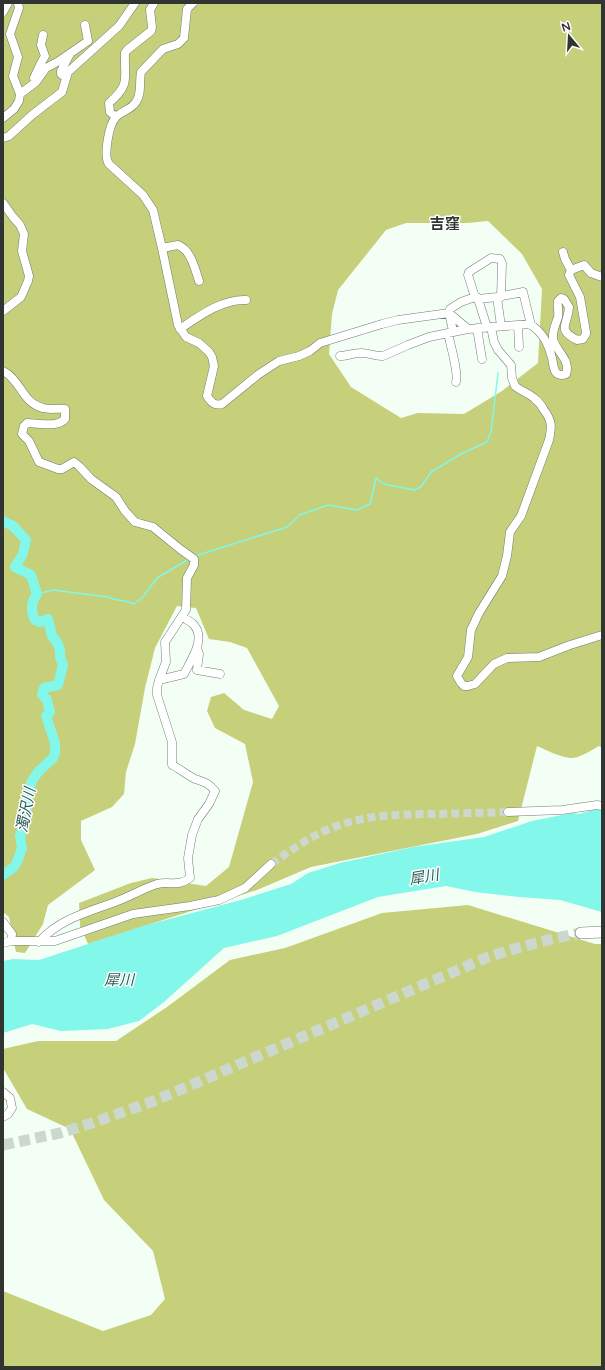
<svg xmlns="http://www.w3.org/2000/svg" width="605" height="1370" viewBox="0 0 605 1370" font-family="'Varela Round','Noto Sans JP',sans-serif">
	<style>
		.forest { fill: #c6cf7a; fill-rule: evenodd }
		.water { fill: #82f7ea }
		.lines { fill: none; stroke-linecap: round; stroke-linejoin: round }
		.stream { stroke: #82f7ea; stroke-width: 1.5 }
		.river { stroke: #82f7ea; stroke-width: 10 }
		.minor-tunnel { stroke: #ccd7cd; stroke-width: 8; stroke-dasharray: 8 4; stroke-linecap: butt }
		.highway-tunnel { stroke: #ccd7cd; stroke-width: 11; stroke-dasharray: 11 5.5; stroke-linecap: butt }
		.minor-casing { stroke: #707d72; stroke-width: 9 }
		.highway-casing { stroke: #707d72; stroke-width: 12 }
		.minor { stroke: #fff; stroke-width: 8 }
		.highway { stroke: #fff; stroke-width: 11 }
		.labels { text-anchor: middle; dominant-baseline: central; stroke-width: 3; stroke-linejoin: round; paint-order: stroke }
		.neighbourhood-label { font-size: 15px; font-weight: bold; fill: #303531; stroke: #fff }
		.water-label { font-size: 15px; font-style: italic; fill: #2b5e59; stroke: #fff }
	</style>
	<rect width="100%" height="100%" fill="#f3fff4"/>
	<path class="forest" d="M3 3H602V748L599 746C592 750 578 759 570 758 560 757 546 750 537 746L518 821 477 834 311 867 257 890 88 944 80 926 79 903 131 883 152 878 206 886 229 867 253 782 245 744 215 728 207 711 211 697 224 693 244 710 272 719 279 706 247 648 230 642 209 639 196 608 177 606 155 648 145 688 135 744 126 772 124 794 112 807 81 821V840L95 870 48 905 43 924 25 953 16 952 9 917 3 912ZM488 221 522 254 542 289 538 363 502 391 464 414 418 413 401 418 351 387 329 354 332 314 338 290 386 230 406 223H467Z
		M468 905 595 944H602V1367H3V1291L103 1331 151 1315 165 1299 153 1251 104 1200 70 1129 27 1109 3 1068V1049L38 1041H116L167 1007 230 960 285 948 382 913Z"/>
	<path class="water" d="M596 809 602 810V912L560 900 519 897 475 892 446 886 378 897 277 936 224 948 164 1002 139 1021 108 1029 61 1031 32 1024 3 1033V961L13 959 39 960 143 926 241 900 291 884 308 873 340 863 413 847 484 837 532 821 572 813 579 814Z"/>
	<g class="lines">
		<path class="stream" d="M195 556 287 527 300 515 328 505 357 510 370 504 376 478 384 484 414 490 421 487 431 472 461 454 487 442 491 432 498 373
			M37 594 53 590 108 597C116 601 125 600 134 604L142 598 157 578 189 559"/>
		<path class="river" d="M3 521 13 526 26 540 23 554 15 567 31 575 37 594C31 602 30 610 35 620L40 622 48 619 52 636 57 642 60 650V657L63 665 58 685 44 688 42 694 47 700 50 712 46 716 55 743V753L53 758 38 772 32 781 29 789 25 822 20 836 22 848 17 862 14 867 3 875"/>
		<path class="minor-tunnel" d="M271 864C290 851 308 838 329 829 364 814 404 814 441 814 463 813 486 813 508 812"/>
		<path class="highway-tunnel" d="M3 1145 60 1133 92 1123 154 1101 488 957C519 947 549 939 581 933"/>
		<defs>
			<path id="minor" d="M193 3 187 9 184 38 178 44 163 49 141 72C139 83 142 93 136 102 131 110 121 111 116 117 109 124 103 156 109 164L143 195 153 210 162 248 178 325 186 337 199 343 209 352 212 357 214 366 207 396C211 402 214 406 222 404L259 374 279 361 299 356 310 351 320 343 382 324 398 320 449 313 468 329 530 324C543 333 548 343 552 358 553 362 553 367 555 371 557 375 561 376 566 374 571 359 556 352 553 339 552 331 556 324 558 317 559 311 557 306 558 301L561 298 564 299 569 307C568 325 556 329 577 340L583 339 586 334V332L580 297 569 275 571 270 584 265 591 273 602 277
				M3 12 8 3
				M34 78 41 63 45 56 41 45 43 35
				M66 78 61 74V71L70 54
				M20 94 36 82 46 68 59 61 88 41 85 25
				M116 117 110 112 109 103C131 84 124 79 125 53L127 50 151 31 152 27 150 10 154 3
				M3 118 14 109 19 101 20 94 13 76 18 57 10 34 19 8 18 3
				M3 138 9 136 32 115 62 92 68 72 119 26 135 3
				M3 203 13 217 20 225 24 234 22 251 29 276 28 281 21 297 3 311
				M162 248 178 245C191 250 195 269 199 281
				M563 252 565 259 571 270
				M475 297 468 275 469 272 491 258 500 259 502 263 501 297
				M497 297 501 326
				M478 299 497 297 523 292 531 325
				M518 325 519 347
				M491 327 494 342 498 350 511 365 512 378 515 386C521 391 528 393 534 398 538 401 542 406 544 410 552 421 552 426 549 440L521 516 510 532 507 556 502 576 479 613 471 630 468 657 457 676 461 683 464 686H468L475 684 494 664 507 658 539 657 570 645 602 635
				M477 328 482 359
				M180 329C199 316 222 299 246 300
				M453 331 449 313 450 309 461 302 475 297H477L478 299 487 327
				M448 333C450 343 459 375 456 382
				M340 356C347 356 353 353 360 353 368 352 375 357 383 356L408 345 429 337 468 329
				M3 371C21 380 22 403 43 408 50 410 58 408 65 409V419C57 428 39 423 27 423L24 426 22 434 29 441 39 462 58 469H62L74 462 79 466 91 479 116 497 125 511 135 522 153 527 180 549 194 559V565L187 578 186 610 165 642 166 662 159 680 157 688V695L172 742V765C180 769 187 775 195 779 204 782 209 783 215 791L209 804 198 819 192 835 188 858 190 878C178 887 170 881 157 884 142 889 129 897 115 902 88 912 59 919 39 942
				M197 648 199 654 197 670 220 674
				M159 680 184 674C191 660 207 638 193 624 190 621 185 619 182 616
				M508 812 562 810 597 805 602 806
				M3 922 12 934 11 941
				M3 943 11 941H55L133 914 190 906 219 900 245 888 271 864
				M3 1092 10 1098 12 1108 8 1114 3 1117"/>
			<path id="highway" d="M581 933 602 932"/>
		</defs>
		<use href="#minor" class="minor-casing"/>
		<use href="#highway" class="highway-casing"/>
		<use href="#minor" class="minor"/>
		<use href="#highway" class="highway"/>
	</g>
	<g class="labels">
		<g class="neighbourhood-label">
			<text x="445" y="224">吉窪</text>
		</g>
		<g class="water-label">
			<text transform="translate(26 810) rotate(-79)">濁沢川</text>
			<text transform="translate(424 877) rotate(-10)">犀川</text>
			<text x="119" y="980">犀川</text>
		</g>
	</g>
	<rect width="605" height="1370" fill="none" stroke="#303531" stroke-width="8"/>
	<g transform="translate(569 36) rotate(342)" stroke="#ffffff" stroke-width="3" paint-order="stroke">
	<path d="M0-3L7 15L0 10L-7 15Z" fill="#303531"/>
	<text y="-6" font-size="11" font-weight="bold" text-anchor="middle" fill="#303531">N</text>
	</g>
</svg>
